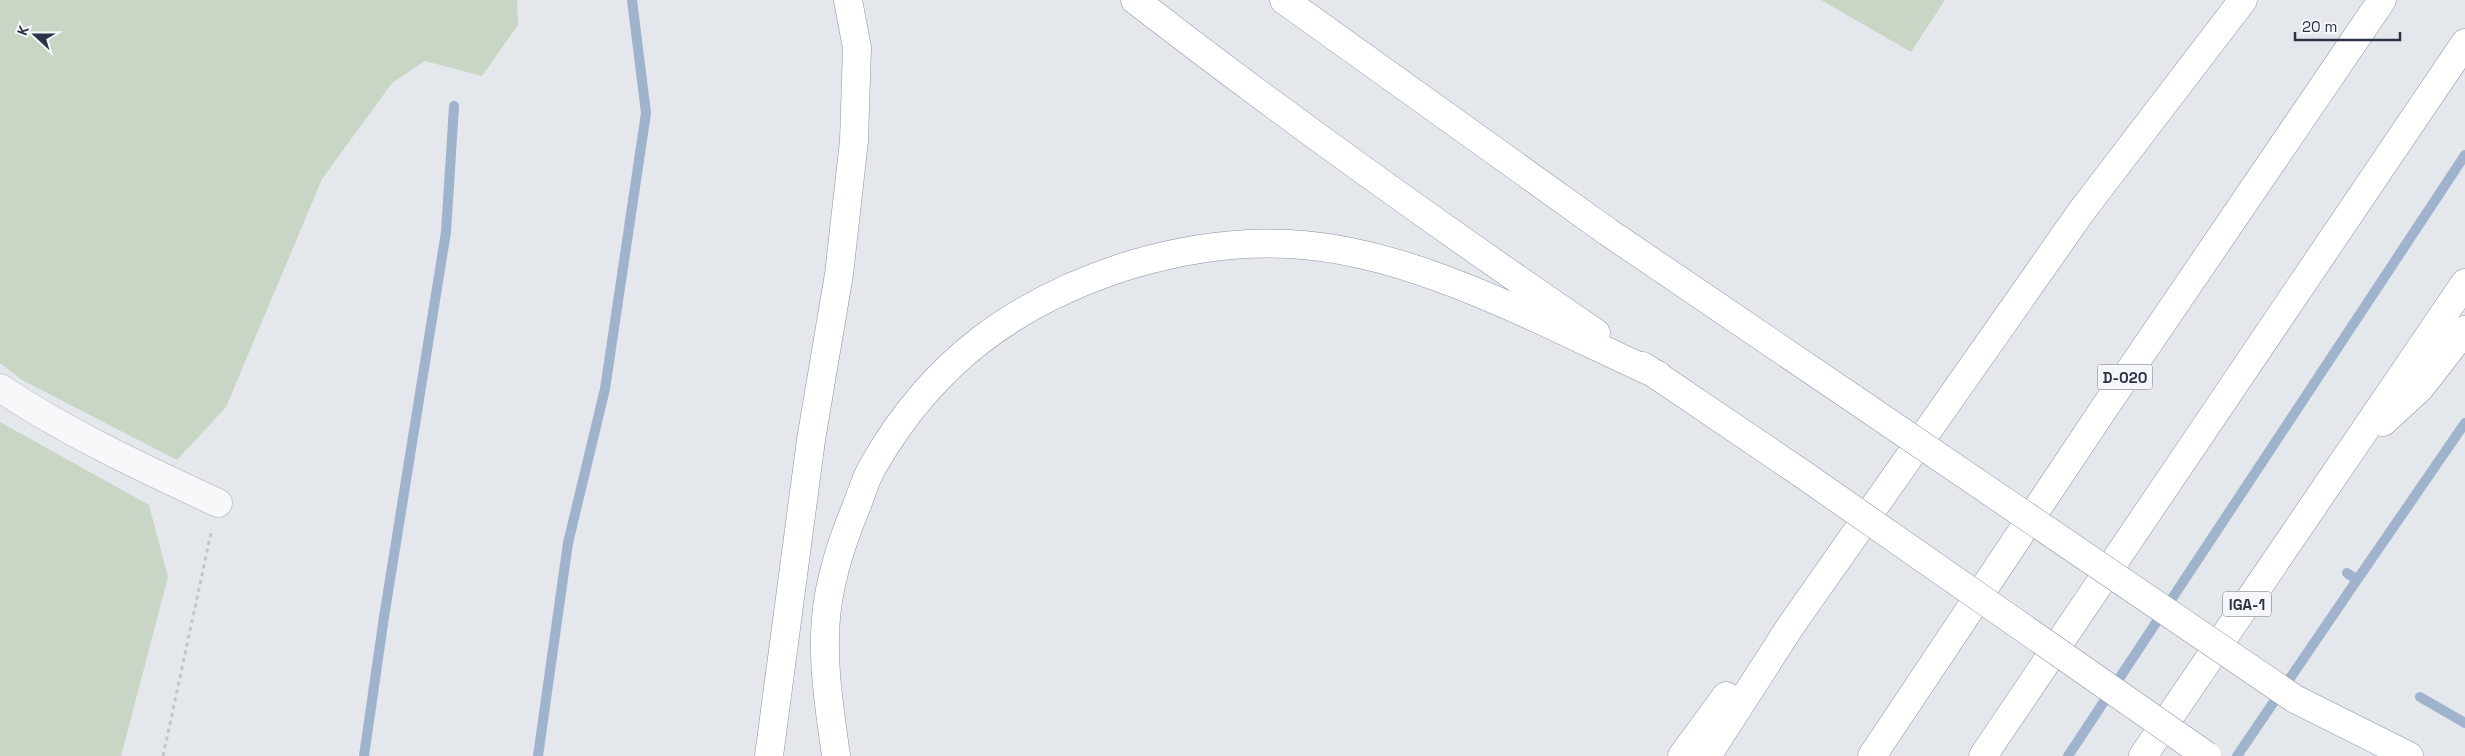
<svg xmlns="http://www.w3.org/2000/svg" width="2465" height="756" viewBox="0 0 2465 756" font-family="'Space Grotesk',sans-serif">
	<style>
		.green { fill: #c9d6c5 }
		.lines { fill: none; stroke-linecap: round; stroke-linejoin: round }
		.stream { stroke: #9fb4cc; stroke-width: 10 }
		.street-casing { stroke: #a9aeb7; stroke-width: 29 }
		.highway-casing { stroke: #8b94a3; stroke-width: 29 }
		.path { stroke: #c2c5cb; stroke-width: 3; stroke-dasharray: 4 4; stroke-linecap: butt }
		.street { stroke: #f7f8fa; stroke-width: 28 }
		.highway { stroke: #fff; stroke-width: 28 }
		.highway-bridge-casing { stroke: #8b94a3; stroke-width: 29; stroke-linecap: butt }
		.highway-bridge { stroke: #fff; stroke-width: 28 }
		.labels { text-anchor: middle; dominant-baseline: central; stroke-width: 4.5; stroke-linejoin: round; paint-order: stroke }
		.shield { fill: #f4f6f9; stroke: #676e7b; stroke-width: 1 }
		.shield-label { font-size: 15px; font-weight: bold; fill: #2b3445 }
	</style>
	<rect width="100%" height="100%" fill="#e4e7ec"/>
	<path class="green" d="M0 0H517L518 25 482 76 425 61 392 83 322 179 226 407 177 460 22 380 0 363Z
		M1821 0H1945L1911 52Z
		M0 422 149 505 168 577 121 756H0Z"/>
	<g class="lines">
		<path class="stream" d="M2357 580 2465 423
			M2420 697 2465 723
			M364 756 384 617 446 232 454 106
			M538 756 568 543 605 389 646 113 632 0
			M2068 756 2465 155
			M2237 756 2357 580 2347 573"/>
		<defs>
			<path id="street" d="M0 388C69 434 143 468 218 503"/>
			<path id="highway" d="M1135 0C1285 116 1439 226 1596 333
				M1284 0 1608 232 1854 399
				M1643 366 1801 473
				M2383 422 2420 388 2465 330
				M2295 699 2409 756
				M769 756 811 440 839 274 854 141 857 48 848 0
				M836 756C829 705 820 653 828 601 833 570 843 539 855 510 861 496 865 479 873 466 933 361 1016 301 1130 265 1180 250 1235 241 1289 244 1415 250 1544 324 1658 375
				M1682 756 1726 696
				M1707 756 1790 627 2081 212 2243 0
				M1872 756 2103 410 2382 0
				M1983 756 2465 43
				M2143 756 2465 283"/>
		</defs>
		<use href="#street" class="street-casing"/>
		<use href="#highway" class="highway-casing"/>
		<path class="path" d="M163 756 211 533"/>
		<use href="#street" class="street"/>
		<use href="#highway" class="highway"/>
		<defs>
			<path id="highway-bridge" d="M1854 399 2295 699
				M1801 473 2207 756"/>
		</defs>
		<use href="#highway-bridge" class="highway-bridge-casing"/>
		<use href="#highway-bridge" class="highway-bridge"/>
	</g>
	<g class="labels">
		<g class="shield">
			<rect x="2097.5" y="364.5" width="55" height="25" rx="4"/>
			<rect x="2223" y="591.5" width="48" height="25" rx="4"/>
		</g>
		<g class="shield-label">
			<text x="2125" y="377">D-020</text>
			<text x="2247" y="604">IGA-1</text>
		</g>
	</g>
	<g transform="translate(35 35) rotate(291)" stroke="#f4f6f9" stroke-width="4" paint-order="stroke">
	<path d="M0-4L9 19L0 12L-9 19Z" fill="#2b3445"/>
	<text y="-8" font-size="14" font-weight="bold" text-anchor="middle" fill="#2b3445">K</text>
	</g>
	<path d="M2295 32v8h105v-8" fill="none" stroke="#2b3445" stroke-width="2.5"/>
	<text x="2302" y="32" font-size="15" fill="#2b3445" stroke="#f4f6f9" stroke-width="4" paint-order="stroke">20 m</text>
</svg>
